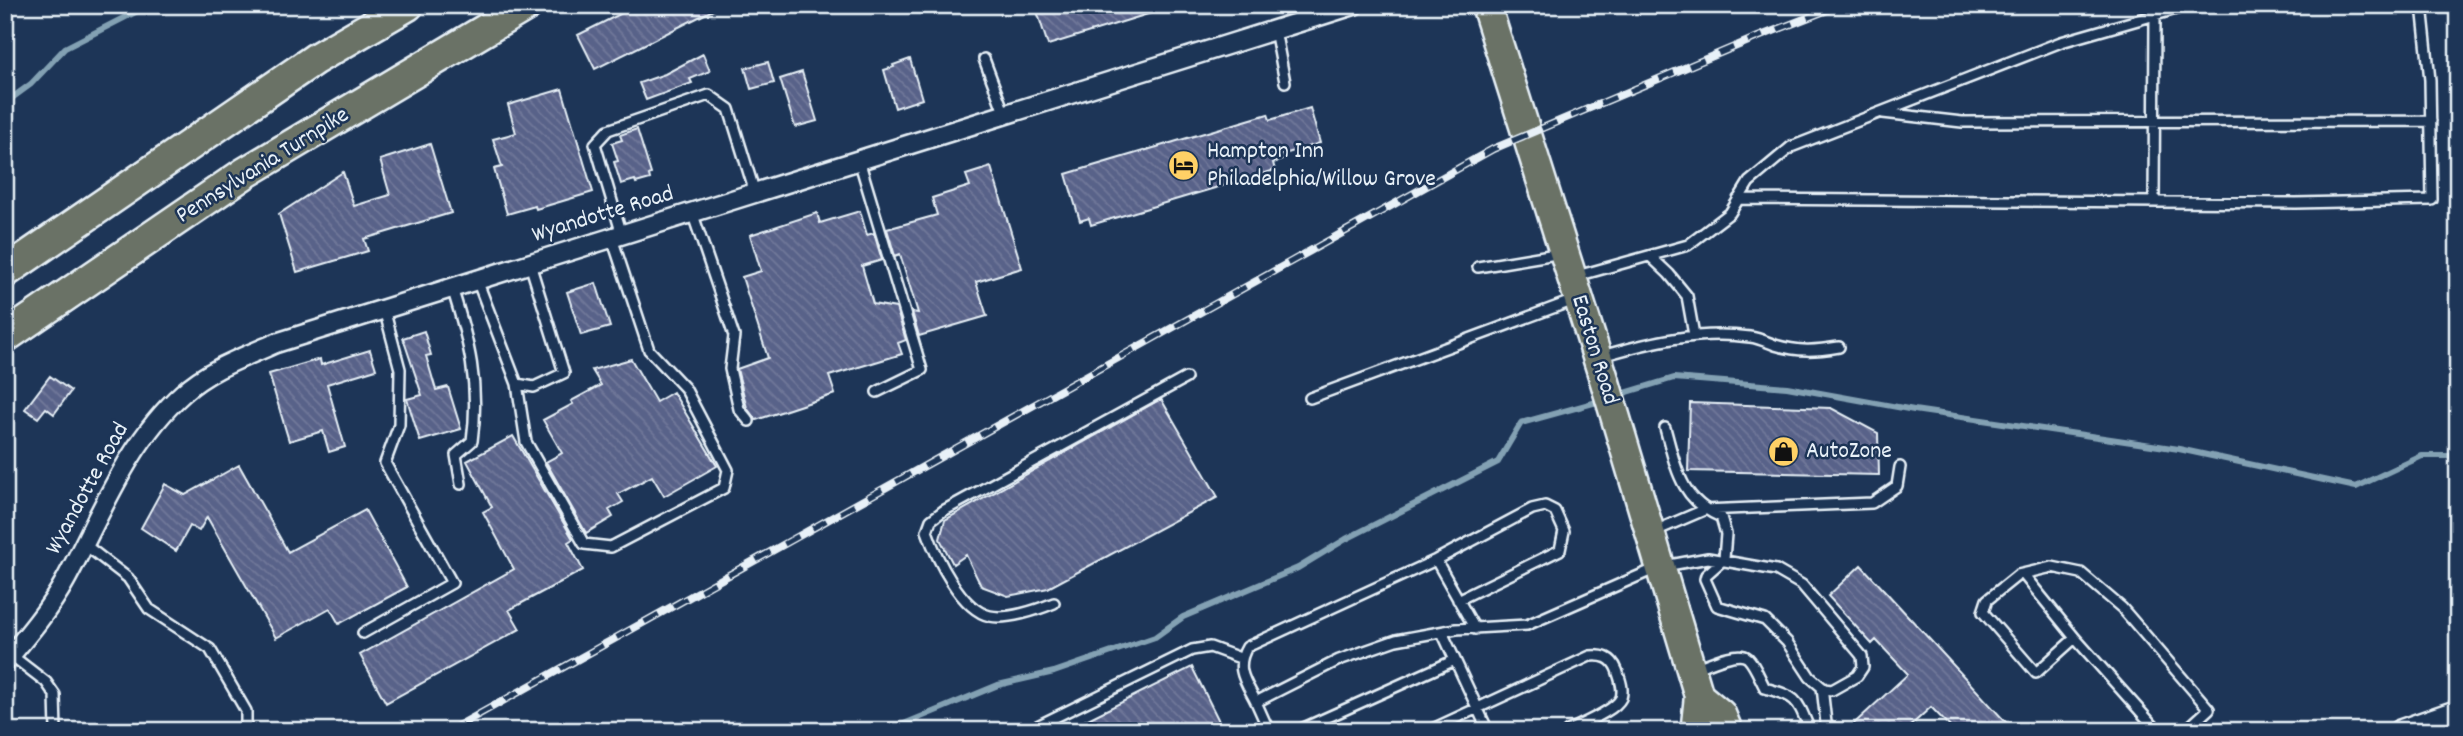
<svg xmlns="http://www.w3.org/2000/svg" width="2463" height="736" viewBox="0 0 2463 736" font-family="Dekko,sans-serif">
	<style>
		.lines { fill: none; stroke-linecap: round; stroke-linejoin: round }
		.stream { stroke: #83a1b3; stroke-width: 6 }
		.building { fill: url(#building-back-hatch); stroke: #e8f1f8; stroke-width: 2 }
		.service-casing { stroke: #e8f1f8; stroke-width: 14 }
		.minor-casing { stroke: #e8f1f8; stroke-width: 23 }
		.tertiary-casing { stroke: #e8f1f8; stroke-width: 26 }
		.trunk-casing { stroke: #e8f1f8; stroke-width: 33 }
		.motorway-casing { stroke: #e8f1f8; stroke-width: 35 }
		.service { stroke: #1d3557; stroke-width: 9 }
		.minor { stroke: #1d3557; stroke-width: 18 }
		.tertiary { stroke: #1d3557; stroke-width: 21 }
		.trunk { stroke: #6a7266; stroke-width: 28 }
		.motorway { stroke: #6a7266; stroke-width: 30 }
		.rail-casing { stroke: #e8f1f8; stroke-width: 8 }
		.rail { stroke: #1d3557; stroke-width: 5; stroke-dasharray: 16; stroke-linecap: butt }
		.labels { text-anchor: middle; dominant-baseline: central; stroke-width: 5; stroke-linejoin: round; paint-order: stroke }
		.poi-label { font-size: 24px; fill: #e8f1f8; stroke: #1d3557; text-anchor: start }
		.street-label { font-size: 24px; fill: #e8f1f8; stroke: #1d3557 }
	</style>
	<defs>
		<pattern id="building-back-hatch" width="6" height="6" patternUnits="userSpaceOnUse" patternTransform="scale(1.75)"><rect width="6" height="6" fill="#596289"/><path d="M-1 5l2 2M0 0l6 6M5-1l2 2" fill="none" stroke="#71799a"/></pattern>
	</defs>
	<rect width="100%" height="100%" fill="#1d3557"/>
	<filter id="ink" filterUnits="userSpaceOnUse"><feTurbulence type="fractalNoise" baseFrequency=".0143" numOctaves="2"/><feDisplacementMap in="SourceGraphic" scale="14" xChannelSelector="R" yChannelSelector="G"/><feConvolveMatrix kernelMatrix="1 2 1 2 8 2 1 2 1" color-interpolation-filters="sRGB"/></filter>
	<g filter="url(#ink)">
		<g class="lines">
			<path class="stream" d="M5 103 31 84 65 48 149 5
				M1618 395 1674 378 1787 387 1914 410 2179 449 2356 487 2422 456H2458
				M887 731 998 685 1054 672 1155 637 1183 617 1298 568 1346 539 1498 462 1521 423 1604 400"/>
		</g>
		<path class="building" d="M638 5H723L595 69 578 35Z
			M1035 5H1163L1164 9 1048 45Z
			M703 54 710 71 690 79 692 83 646 100 639 83 665 74Z
			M910 59 922 99 895 108 884 70 894 67 893 65Z
			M768 62 774 83 751 89 745 68Z
			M802 72 817 121 795 127 780 79Z
			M562 89 593 192 536 209 535 206 507 214 494 169 502 167 493 139 516 133 508 105Z
			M1310 108 1320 143 1281 155 1282 160 1273 163 1275 170 1091 225 1089 218 1080 221 1066 174 1268 114 1270 120Z
			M637 129 651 174 649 175 650 179 636 183 635 180 621 184 614 162 618 161 612 143 622 140 620 135Z
			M430 144 451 213 364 239 368 251 297 272 279 214 343 172 354 206 390 195 380 160Z
			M991 167 1022 268 976 282 987 316 919 336 912 312 918 313 900 254 895 256 887 229 937 215 932 198 970 186 966 175Z
			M860 211 867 235 874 233 882 260 862 266 873 304 896 308 906 340 898 343 902 354 829 376 835 394 756 420 747 408 737 369 768 358 742 277 761 271 750 235 817 213 820 223Z
			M596 283 610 327 581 335 567 292Z
			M424 331 431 355 426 356 436 390 448 387 461 429 420 441 407 399 422 395 403 338Z
			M370 350 376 369 327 384 345 447 329 452 323 431 289 441 269 374 320 359 321 365Z
			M631 359 656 402 673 392 717 466 664 496 652 476 618 494 623 502 609 510 613 517 586 533 546 462 562 453 543 420 573 404 571 401 601 385 592 370Z
			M50 376 71 391 54 414 46 408 38 418 25 409Z
			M1161 399 1218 497 1048 588 1008 596 981 586 966 555 953 564 940 539 945 520Z
			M1690 403 1831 408 1878 433 1879 475 1688 471Z
			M513 436 573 539 568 542 583 570 509 610 520 629 386 703 360 655 514 569 483 512 492 507 467 461Z
			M239 465 288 552 365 510 407 587 339 624 330 608 276 638 207 517 199 531 190 526 176 551 141 528 165 484 185 495Z
			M1861 565 2014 731H1954L1931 707 1905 731H1846L1908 674 1876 640 1872 644 1828 596Z
			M1192 667 1224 731H1064Z"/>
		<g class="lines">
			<defs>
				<path id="service" d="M1275 30 1285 82
					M984 59 1005 115
					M1883 113 1962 122 2431 121
					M859 160 922 370 877 392
					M1738 199 2296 203 2432 200 2430 80 2422 5
					M2154 202 2155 15
					M692 212 734 336 730 369 739 409 749 421
					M622 235 595 144 608 130 709 95 729 109 755 193
					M1650 256 1669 274 1687 296 1694 335
					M1478 267 1562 253
					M1577 276 1688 245 1730 213 1749 182 1791 147 2061 42 2190 5
					M477 280 517 384 534 387 564 373 530 264
					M452 288C469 341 480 385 472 441L456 455 461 484
					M1602 356C1650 342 1699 330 1750 337 1759 338 1767 342 1775 345 1799 352 1815 351 1839 347
					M517 384 526 442 584 544 611 547 724 488 728 470 685 388 649 350 612 238
					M1310 398 1577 299
					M1655 531 1704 510 1872 503 1897 486 1900 467
					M84 544 128 578 149 609 210 649 246 711V731
					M1436 560 1532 509 1545 506 1555 511 1564 531 1560 550 1458 600
					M2023 574 2075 638
					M1054 603C1037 610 1007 620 990 616 961 610 936 557 927 531L931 520 943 511 1186 378
					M1442 632 1488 731
					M363 633 452 583 385 463 399 425 400 369 384 309
					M11 655 46 682 55 695 56 731
					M1694 669C1706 665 1738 649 1748 658 1755 665 1760 679 1765 688 1798 697 1797 699 1810 731
					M1822 687 1826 723 1831 731
					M1256 702C1246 682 1234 669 1247 647L1436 560 1475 629
					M1027 731 1192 650 1210 647 1240 658
					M1269 731 1256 702 1339 660 1396 640 1456 629 1527 625 1659 567 1708 558 1776 570 1802 585 1862 656 1863 667 1857 676 1832 690 1824 689 1810 677 1787 642 1765 620 1717 606 1705 579 1706 575 1724 559 1726 534 1721 517C1680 500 1676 467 1665 428
					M1297 731 1455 660
					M1428 731 1590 656C1603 655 1612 657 1617 670 1620 679 1624 689 1621 698 1615 711 1581 724 1568 731
					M2158 731 2075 638 2036 673 1983 612 1987 600 2018 575 2052 567 2081 573 2122 608 2209 709 2185 731"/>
				<path id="minor" d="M5 662C26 637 49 610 65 581 100 517 127 443 183 393 209 369 244 357 276 343L1354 5"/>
				<path id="tertiary" d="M2400 731 2458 711"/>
				<path id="trunk" d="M1486 5 1605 382 1699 696 1696 724 1698 731
					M1699 696 1721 714 1728 731"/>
				<path id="motorway" d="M5 272 315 59 408 5
					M5 337 245 173 527 5"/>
			</defs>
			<use href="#service" class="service-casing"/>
			<use href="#minor" class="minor-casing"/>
			<use href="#tertiary" class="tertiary-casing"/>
			<use href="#trunk" class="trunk-casing"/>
			<use href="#motorway" class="motorway-casing"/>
			<use href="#service" class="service"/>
			<use href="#minor" class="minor"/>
			<use href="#tertiary" class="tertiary"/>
			<use href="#trunk" class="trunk"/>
			<use href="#motorway" class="motorway"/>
			<defs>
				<path id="rail" d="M449 731 1493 149 1753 39 1840 5"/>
			</defs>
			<use href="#rail" class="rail-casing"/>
			<use href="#rail" class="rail"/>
		</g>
	</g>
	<defs>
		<symbol id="hotel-disc" viewBox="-11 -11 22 22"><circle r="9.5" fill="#ffd166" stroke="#1d3557"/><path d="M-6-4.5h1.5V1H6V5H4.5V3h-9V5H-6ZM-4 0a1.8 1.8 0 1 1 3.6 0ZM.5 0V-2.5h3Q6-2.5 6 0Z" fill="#111"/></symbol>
		<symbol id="shop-disc" viewBox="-11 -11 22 22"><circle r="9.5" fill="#ffd166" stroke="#1d3557"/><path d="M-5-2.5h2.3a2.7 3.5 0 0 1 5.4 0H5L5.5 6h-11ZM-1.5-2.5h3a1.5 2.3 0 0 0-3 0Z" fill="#111"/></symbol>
	</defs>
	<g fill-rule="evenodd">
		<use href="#hotel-disc" x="1166" y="148" width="35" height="35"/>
		<use href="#shop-disc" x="1766" y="434" width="35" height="35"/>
	</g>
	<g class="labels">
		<g class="poi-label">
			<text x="1207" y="152">Hampton Inn<tspan x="1207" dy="28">Philadelphia/Willow Grove</tspan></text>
			<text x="1806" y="452">AutoZone</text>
		</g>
		<g class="street-label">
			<text transform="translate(263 166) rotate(-32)">Pennsylvania Turnpike</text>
			<text transform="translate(603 215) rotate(-17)">Wyandotte Road</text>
			<text transform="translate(1594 350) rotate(73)">Easton Road</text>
			<text transform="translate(88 489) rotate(-61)">Wyandotte Road</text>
		</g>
	</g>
	<rect width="2463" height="736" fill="none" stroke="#1d3557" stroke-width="28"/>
	<rect x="14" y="14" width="2435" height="708" fill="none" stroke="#e8f1f8" stroke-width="2.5" filter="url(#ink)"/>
</svg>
